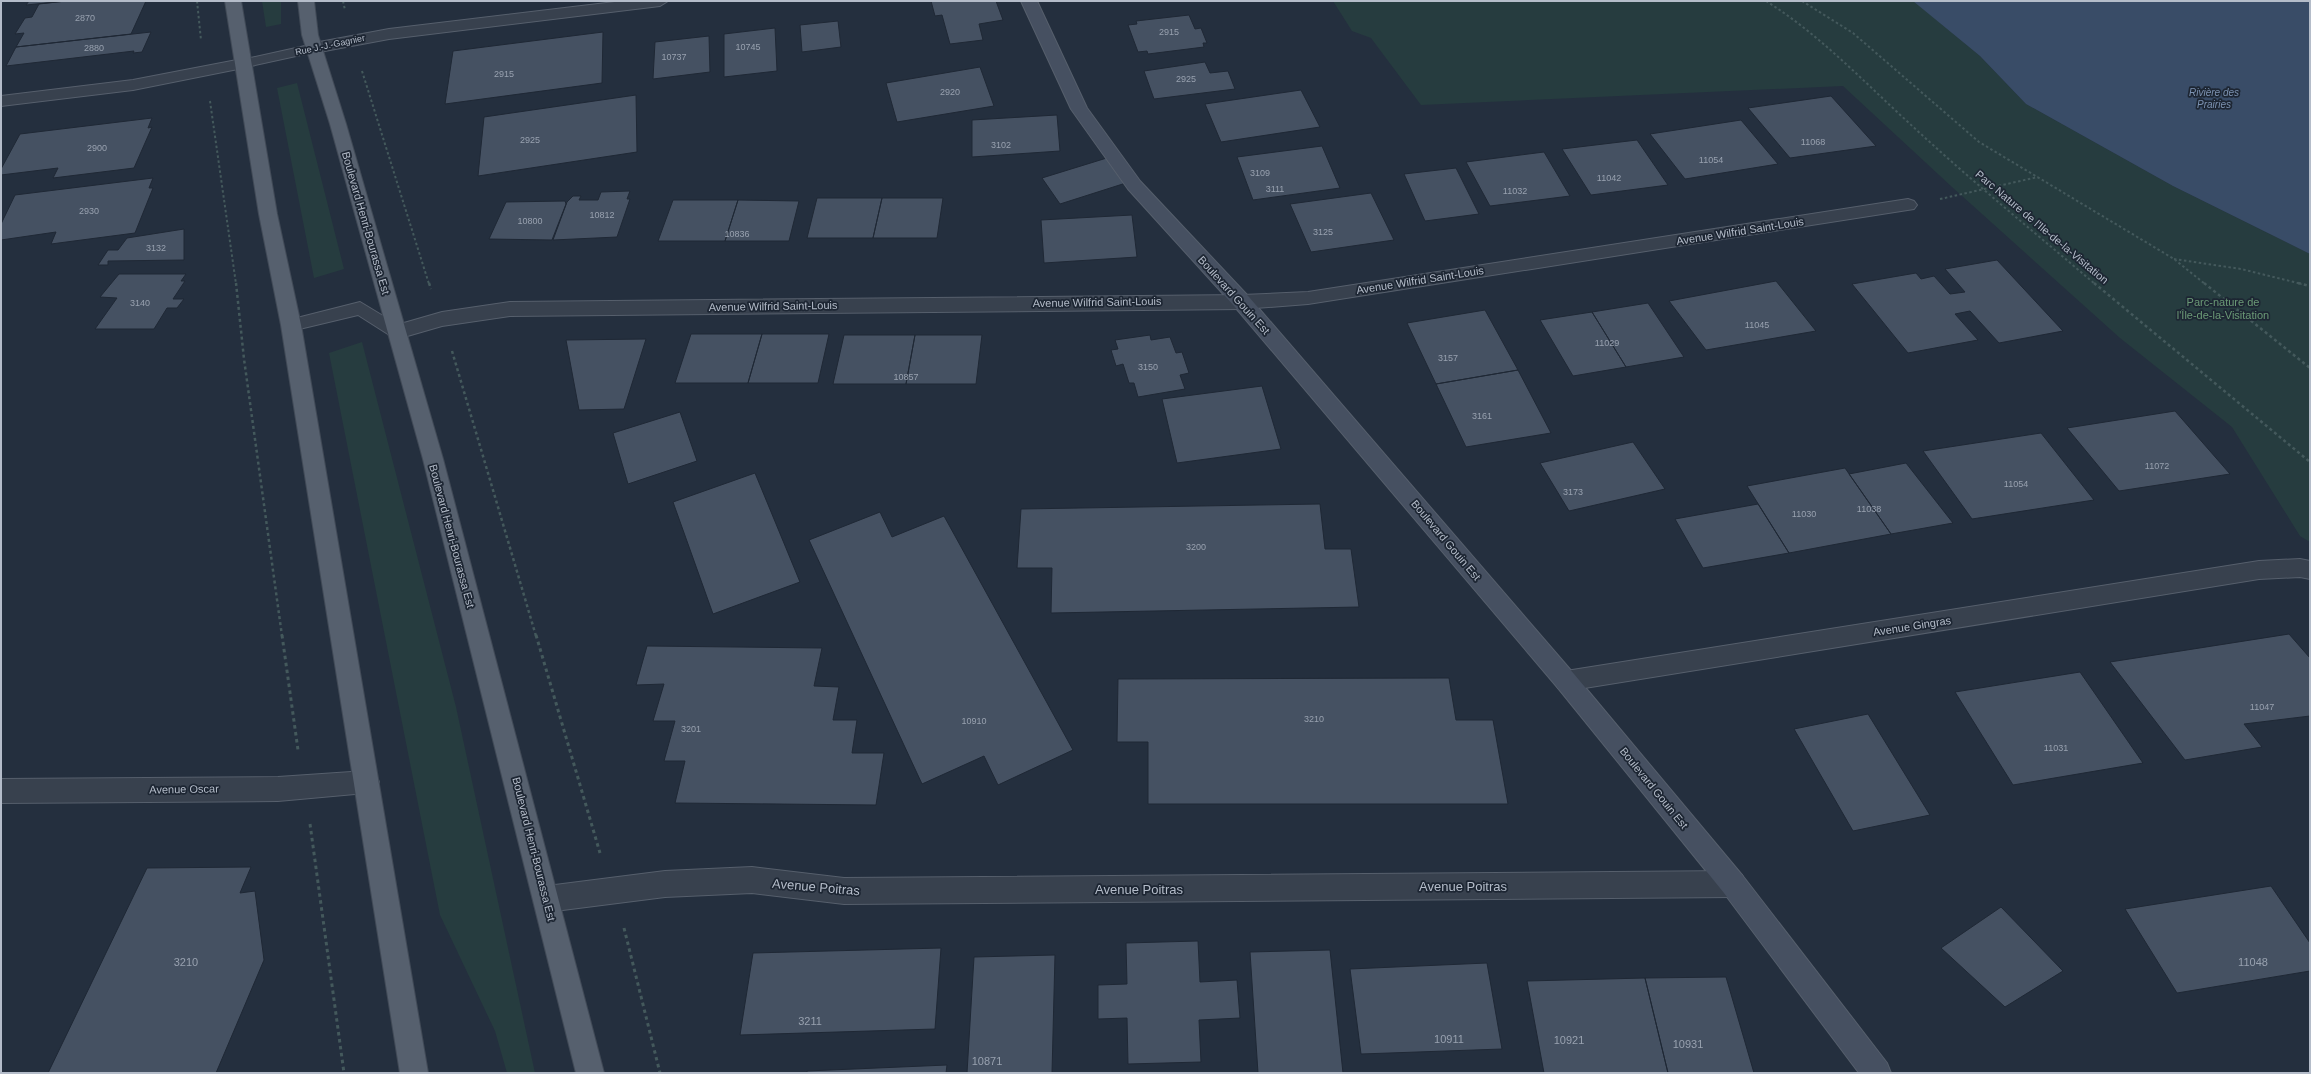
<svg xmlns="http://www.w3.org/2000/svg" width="2311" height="1074" viewBox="0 0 2311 1074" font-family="Helvetica,sans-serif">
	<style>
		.green { fill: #263c3f }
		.water { fill: #394c67 }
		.building { fill: #455162; stroke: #1f2835 }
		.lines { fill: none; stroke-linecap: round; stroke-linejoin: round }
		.lane-casing { stroke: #565f6c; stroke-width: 2 }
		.street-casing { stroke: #565f6c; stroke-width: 2 }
		.secondary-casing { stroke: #565f6c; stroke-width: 2 }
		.primary-casing { stroke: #414a57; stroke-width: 2 }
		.path-far2 { stroke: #44595c; stroke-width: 2; stroke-dasharray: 2.5 2.5; stroke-linecap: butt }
		.path-far1 { stroke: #44595c; stroke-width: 2.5; stroke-dasharray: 3 3; stroke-linecap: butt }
		.path { stroke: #44595c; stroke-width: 3; stroke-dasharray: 3.5 3.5; stroke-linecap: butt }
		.lane { fill: #38414e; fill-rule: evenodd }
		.street { fill: #38414e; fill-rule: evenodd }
		.secondary { fill: #465061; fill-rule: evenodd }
		.primary { fill: #56606e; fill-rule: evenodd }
		.labels { text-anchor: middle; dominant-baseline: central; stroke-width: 3.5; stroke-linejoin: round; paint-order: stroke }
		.number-label { font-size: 9px; fill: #98a1af }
		.far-street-label { font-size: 9px; fill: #b4bcc9; stroke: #1d2633 }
		.far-water-label { font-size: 10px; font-style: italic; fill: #7c92b1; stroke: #1d2633 }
		.street-label { font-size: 11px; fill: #b4bcc9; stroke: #1d2633 }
		.park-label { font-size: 11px; fill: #6b9a76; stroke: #1d2633 }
		.near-number-label { font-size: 11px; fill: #98a1af }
		.near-street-label { font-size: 13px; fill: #b4bcc9; stroke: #1d2633 }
	</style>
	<rect width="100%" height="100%" fill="#242f3e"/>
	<path class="green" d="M262 1H281V24L266 27Z
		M1333 1H1914L1980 56 2026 104 2173 186 2310 254V542L2300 536 2232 427 2120 338 1952 187 1843 86 1421 105 1371 38 1352 31Z
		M297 83 344 269 314 278 277 88Z
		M362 342 456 707 535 1073H507L495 1031 440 915 329 353Z"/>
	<path class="water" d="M1913 1H2310V254L2173 186 2026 104 1980 56Z"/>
	<path class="building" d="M29 1H66L26 5Z
		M66 1H146L131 34 16 47 24 33 15 34 25 18 32 17 39 4Z
		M931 1H996L1003 20 979 24 983 40 950 44 942 15 935 16Z
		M1189 15 1195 29 1201 28 1207 43H1203L1204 47 1148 54 1147 51 1138 52 1128 25 1137 24 1136 21Z
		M838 21 841 47 802 52 800 25Z
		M775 28 777 71 724 77V34Z
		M151 32 142 52 133 53 134 51 6 66 16 47Z
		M603 32 602 83 445 104 453 51Z
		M709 36 710 72 653 79 655 42Z
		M1205 62 1210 73 1228 71 1235 89 1154 99 1144 71Z
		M980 67 994 106 897 122 886 83Z
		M1301 90 1320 127 1221 142 1205 104Z
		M636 95 637 152 478 176 484 117Z
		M1831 96 1876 146 1790 158 1748 108Z
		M1057 115 1060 151 972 157V120Z
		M152 118 148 128 152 127 134 168 53 178 58 168 1 175V169L20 134Z
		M1741 120 1778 164 1685 179 1650 134Z
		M1637 140 1668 185 1591 195 1562 149Z
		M1322 146 1340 188 1253 200 1237 157Z
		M1544 152 1570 196 1490 206 1466 162Z
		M1110 157 1129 182 1060 204 1042 178Z
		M1456 168 1479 214 1425 221 1404 174Z
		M153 178 149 188H153L135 233 51 244 56 232 1 240V224L15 195Z
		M630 191 627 199H630L617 237 553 240 567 202 573 196H581L579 200H598L601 192Z
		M1371 193 1394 240 1311 252 1290 204Z
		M817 198H882L873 238H807Z
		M882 198H943L937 238H873Z
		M673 200H738L725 241H658Z
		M738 200 799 201 789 241H725Z
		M565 201 566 204 552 240 489 239 506 202Z
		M1132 215 1137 257 1044 263 1041 220Z
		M184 229V260L108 261V265H98L108 250H118L127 238Z
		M1997 260 2063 331 1999 343 1970 311 1955 314 1978 340 1908 353 1852 284 1916 273 1921 279 1934 276 1950 294 1965 292 1945 269Z
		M119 274H186L181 281H185L173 299H184L177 308H167L154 329H95L117 298 100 297Z
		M1776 281 1816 331 1706 350 1669 301Z
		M1648 303 1684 357 1626 367 1592 312Z
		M1485 310 1518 370 1436 384 1407 323Z
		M1592 312 1626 367 1573 376 1540 320Z
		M691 334H762L748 383H675Z
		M762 334H829L818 383H748Z
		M844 335H915L906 384H833Z
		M915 335H982L976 384H906Z
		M1150 335 1151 340 1170 337 1176 353 1182 352 1189 373 1180 375 1185 389 1138 397 1134 383H1129L1123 364 1116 366 1111 350 1118 349 1115 340Z
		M646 339 624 409 579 410 566 340Z
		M1518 370 1551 433 1466 447 1436 384Z
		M1262 386 1281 449 1177 463 1162 399Z
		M2175 411 2230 474 2119 491 2067 428Z
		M680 412 697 461 628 484 613 433Z
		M2041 433 2094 500 1972 519 1923 451Z
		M1633 442 1665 489 1569 511 1540 463Z
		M1906 463 1953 523 1891 534 1849 474Z
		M1845 468 1891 534 1789 553 1747 486Z
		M755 473 800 582 713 614 673 502Z
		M1320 504 1325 549H1351L1359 607 1051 613 1052 568H1017L1021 509Z
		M1758 504 1789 553 1703 568 1675 519Z
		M880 512 892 537 944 516 1073 750 998 785 984 756 922 784 809 540Z
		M2289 634 2310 658V716L2244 724 2262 747 2185 760 2110 662Z
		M647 646 822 648 814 686 839 687 833 720H857L852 753H884L876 805 675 803 685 761H664L675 721H653L664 684 636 685Z
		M2080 672 2143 763 2013 785 1955 692Z
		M1449 678 1456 720H1493L1508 804H1148V742H1117L1118 679Z
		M1868 714 1930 815 1853 831 1794 729Z
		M251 867 240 893 255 891 264 960 216 1073H48L147 868Z
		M2271 886 2310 943V971L2177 993 2125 909Z
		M2001 907 2063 971 2005 1007 1941 948Z
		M1198 941 1200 982 1237 980 1240 1018 1199 1020 1201 1062 1128 1064 1127 1018 1098 1019V985L1127 984 1126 943Z
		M941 948 935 1029 740 1035 753 953Z
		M1330 950 1343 1073H1258L1250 952Z
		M1055 955 1052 1073H967L974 957Z
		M1487 963 1502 1049 1361 1054 1350 969Z
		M1726 977 1754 1073H1668L1645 978Z
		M1645 978 1668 1073H1544L1527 981Z
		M947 1065 946 1073H807V1071Z"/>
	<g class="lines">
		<defs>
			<path id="lane" d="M314 44 321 48 319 51 242 68 235 64 237 61Z
				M360 302 403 328 406 332 403 336 397 338 391 336 358 315 291 331 285 329 282 325 285 321Z"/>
			<path id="street" d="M623 1H668L660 6 389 39 314 53 308 51 306 48 308 45 314 43 389 29Z
				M242 59 248 61 250 64 248 67 133 90 1 106V96L133 80Z
				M1908 199 1914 201 1917 205 1914 209 1308 304 1242 309 510 316 442 326 397 339 390 337 387 332 390 327 442 312 510 302 1242 295 1308 292Z
				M2300 559 2310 561V579L2300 577 2259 579 1566 691 1558 688 1554 681 1558 674 1566 671 2259 561Z
				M366 771 375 774 379 782 375 790 366 793 278 801 1 803V779L278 777Z
				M752 867 844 878 1733 871 1742 875 1746 884 1742 893 1733 897 844 904 752 893 665 897 547 912 538 908 534 899 538 890 547 886 665 871Z"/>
			<path id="secondary" d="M1021 1H1037L1087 108 1140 181 1249 297 1574 674 1742 875 1887 1063 1891 1073H1859L1724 893 1558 688 1235 307 1128 189 1071 109Z"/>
			<path id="primary" d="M225 1H241L277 214 301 325 428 1073H400L281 325 259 214Z
				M298 1H314L318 35 346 124 443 459 604 1073H576L423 459 330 124 302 35Z"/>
		</defs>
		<use href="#lane" class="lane-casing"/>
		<use href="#street" class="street-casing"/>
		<use href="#secondary" class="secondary-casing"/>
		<use href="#primary" class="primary-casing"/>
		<path class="path-far2" d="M197 1 201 40
			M343 1 345 10
			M1766 1C1820 35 1862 80 1909 123 1969 179 2033 231 2095 284
			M1802 1 1853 33 1979 142 2174 259 2205 284
			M362 71 429 284
			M210 101 236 284
			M1940 199 2038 177
			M2174 259 2241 269 2302 284"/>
		<path class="path-far1" d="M236 283 244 359 282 636
			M429 283 431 289
			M2094 283 2310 462
			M2204 283 2310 368
			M2298 283 2310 286
			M452 351 536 636"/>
		<path class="path" d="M282 635 298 750
			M536 635 600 853
			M310 824 344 1073
			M624 928 660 1073"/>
		<use href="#lane" class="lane"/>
		<use href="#street" class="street"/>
		<use href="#secondary" class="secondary"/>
		<use href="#primary" class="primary"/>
	</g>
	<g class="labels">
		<g class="number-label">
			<text x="85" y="18">2870</text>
			<text x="1169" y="32">2915</text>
			<text x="748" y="47">10745</text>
			<text x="94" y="48">2880</text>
			<text x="674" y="57">10737</text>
			<text x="504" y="74">2915</text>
			<text x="1186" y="79">2925</text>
			<text x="950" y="92">2920</text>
			<text x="530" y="140">2925</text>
			<text x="1813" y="142">11068</text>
			<text x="1001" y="145">3102</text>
			<text x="97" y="148">2900</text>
			<text x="1711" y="160">11054</text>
			<text x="1260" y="173">3109</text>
			<text x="1609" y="178">11042</text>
			<text x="1275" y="189">3111</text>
			<text x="1515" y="191">11032</text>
			<text x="89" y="211">2930</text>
			<text x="602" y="215">10812</text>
			<text x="530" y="221">10800</text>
			<text x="1323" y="232">3125</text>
			<text x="737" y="234">10836</text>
			<text x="156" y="248">3132</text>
			<text x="140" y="303">3140</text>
			<text x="1757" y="325">11045</text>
			<text x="1607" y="343">11029</text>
			<text x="1448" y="358">3157</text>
			<text x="1148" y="367">3150</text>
			<text x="906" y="377">10857</text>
			<text x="1482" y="416">3161</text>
			<text x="2157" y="466">11072</text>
			<text x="2016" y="484">11054</text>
			<text x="1573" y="492">3173</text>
			<text x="1869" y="509">11038</text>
			<text x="1804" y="514">11030</text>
			<text x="1196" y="547">3200</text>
			<text x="2262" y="707">11047</text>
			<text x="1314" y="719">3210</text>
			<text x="974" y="721">10910</text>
			<text x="691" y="729">3201</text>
			<text x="2056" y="748">11031</text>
		</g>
		<g class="far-street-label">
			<text transform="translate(330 45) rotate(-12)">Rue J.-J.-Gagnier</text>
		</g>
		<g class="far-water-label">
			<text x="2214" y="92">Rivière des<tspan x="2214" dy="12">Prairies</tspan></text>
		</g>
		<g class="street-label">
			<text transform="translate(366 223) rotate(74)">Boulevard Henri-Bourassa Est</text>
			<text transform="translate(2042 227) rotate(40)">Parc Nature de l'Ile-de-la-Visitation</text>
			<text transform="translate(1740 231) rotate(-9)">Avenue Wilfrid Saint-Louis</text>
			<text transform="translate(1420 280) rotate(-9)">Avenue Wilfrid Saint-Louis</text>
			<text transform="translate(1234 295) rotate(48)">Boulevard Gouin Est</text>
			<text transform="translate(1097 302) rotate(-1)">Avenue Wilfrid Saint-Louis</text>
			<text transform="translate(773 306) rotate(-1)">Avenue Wilfrid Saint-Louis</text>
			<text transform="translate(452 536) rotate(75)">Boulevard Henri-Bourassa Est</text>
			<text transform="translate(1446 540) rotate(50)">Boulevard Gouin Est</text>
			<text transform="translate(1912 626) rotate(-9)">Avenue Gingras</text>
			<text transform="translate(1654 788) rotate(51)">Boulevard Gouin Est</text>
			<text transform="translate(184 789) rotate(-1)">Avenue Oscar</text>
			<text transform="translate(534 849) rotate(76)">Boulevard Henri-Bourassa Est</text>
		</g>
		<g class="park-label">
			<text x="2223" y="302">Parc-nature de<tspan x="2223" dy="13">l'Île-de-la-Visitation</tspan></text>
		</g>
		<g class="near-number-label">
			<text x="186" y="962">3210</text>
			<text x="2253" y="962">11048</text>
			<text x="810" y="1021">3211</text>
			<text x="1449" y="1039">10911</text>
			<text x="1569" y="1040">10921</text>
			<text x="1688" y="1044">10931</text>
			<text x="987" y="1061">10871</text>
		</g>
		<g class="near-street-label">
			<text x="1463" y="886">Avenue Poitras</text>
			<text transform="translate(816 887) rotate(5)">Avenue Poitras</text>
			<text x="1139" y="889">Avenue Poitras</text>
		</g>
	</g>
	<rect width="2311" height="1074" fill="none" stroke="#b4bcc9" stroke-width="4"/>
</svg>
